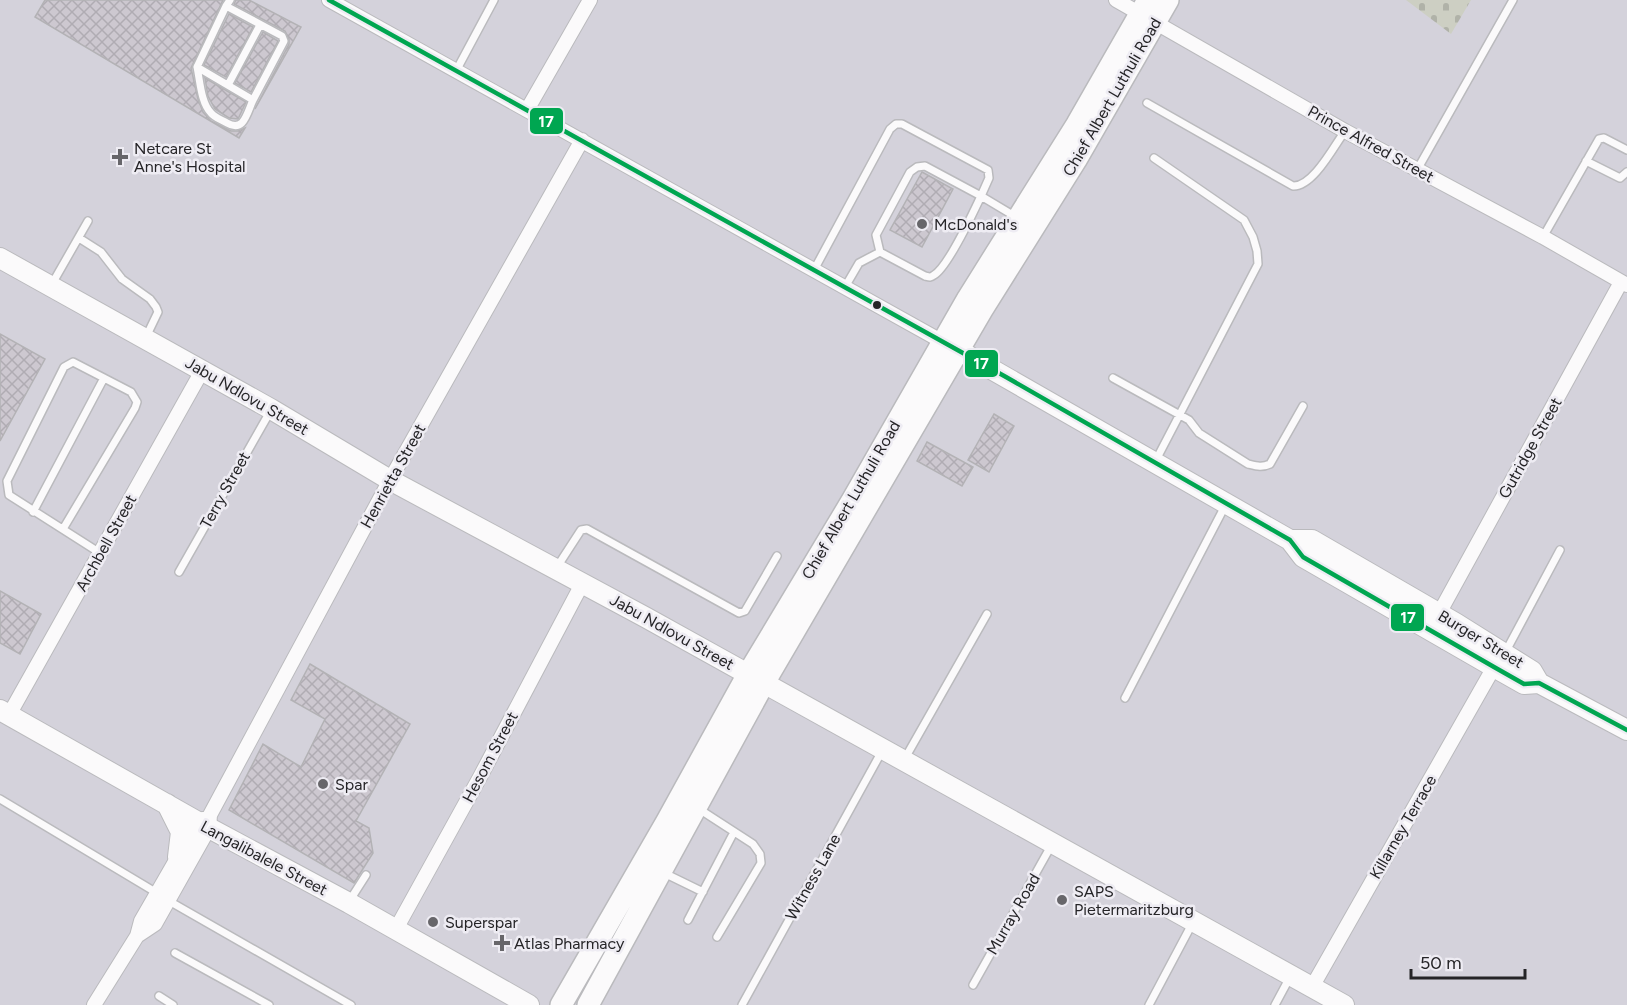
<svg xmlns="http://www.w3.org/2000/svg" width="1627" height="1005" viewBox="0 0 1627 1005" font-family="Figtree,sans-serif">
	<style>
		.built { fill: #d4d2db }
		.cemetery { fill: url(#cemetery-stones) }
		.building { fill: url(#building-cross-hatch); stroke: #b3b2b5; stroke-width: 1.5 }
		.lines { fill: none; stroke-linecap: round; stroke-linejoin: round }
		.lane-casing { stroke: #bababd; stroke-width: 10 }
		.street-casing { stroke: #bababd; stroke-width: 16 }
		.secondary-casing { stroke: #bababd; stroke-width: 22 }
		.primary-casing { stroke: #bababd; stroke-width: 24 }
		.lane { stroke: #fbfafb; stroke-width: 7 }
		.street { stroke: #fbfafb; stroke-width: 14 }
		.secondary { stroke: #fbfafb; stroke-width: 20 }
		.primary { stroke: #fbfafb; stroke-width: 21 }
		.bus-1-casing { stroke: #eeecf3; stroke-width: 9 }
		.bus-1 { stroke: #00a651; stroke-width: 4.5 }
		.poi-dot { fill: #67666a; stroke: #eeecf3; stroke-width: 2 }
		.bus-dot { fill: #252427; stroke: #eeecf3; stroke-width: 2 }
		.labels { text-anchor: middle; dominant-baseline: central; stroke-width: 5; stroke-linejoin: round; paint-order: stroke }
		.street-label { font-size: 16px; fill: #252427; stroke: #eeecf3 }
		.poi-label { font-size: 16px; fill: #252427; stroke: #eeecf3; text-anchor: start }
		.line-badge { stroke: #eeecf3; stroke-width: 2 }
		.badge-label { font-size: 16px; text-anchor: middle; font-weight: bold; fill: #fff }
	</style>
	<defs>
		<pattern id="cemetery-stones" width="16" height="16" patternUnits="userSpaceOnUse" patternTransform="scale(1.5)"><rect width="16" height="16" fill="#cdcfc3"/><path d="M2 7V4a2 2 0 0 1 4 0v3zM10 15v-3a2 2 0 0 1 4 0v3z" fill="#b0b2a8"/></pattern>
		<pattern id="building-cross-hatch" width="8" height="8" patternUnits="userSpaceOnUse" patternTransform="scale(1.5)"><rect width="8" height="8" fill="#cdc8d0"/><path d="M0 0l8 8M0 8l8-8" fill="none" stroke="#b0acb3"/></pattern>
	</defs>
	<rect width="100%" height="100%" fill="#e2e0e5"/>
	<path class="built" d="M0 0H1627V1005H0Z"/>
	<path class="cemetery" d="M1406 0H1471L1451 34Z"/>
	<path class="building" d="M45 0H223L191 68 198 99 203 112 211 121 231 131H238L245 128 239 138 35 17Z
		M236 0H249L301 27 255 109 289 44V39L285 31 234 4Z
		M229 14 253 27 226 77 204 65Z
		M263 32 278 41 251 92 235 83Z
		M205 78 246 102 238 119 229 118 215 109 208 96Z
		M922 172 953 189 922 247 890 230Z
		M0 334 45 359 0 441Z
		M994 414 1014 426 989 472 968 460Z
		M927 442 973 467 962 486 917 461Z
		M0 591 41 614 20 654 0 643Z
		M310 664 410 724 356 821 369 828 373 853 354 883 229 810 263 744 301 767 325 719 291 700Z"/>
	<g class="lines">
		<defs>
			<path id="lane" d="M226 6 282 36 284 41 253 100 197 67 226 6 230 0
				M197 67C200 81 201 103 211 113 215 118 222 120 227 123 244 133 247 113 253 100
				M456 71 494 0
				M228 85 260 25
				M1147 103 1293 186C1313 187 1334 146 1345 131
				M1154 158 1244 220 1253 237 1257 251 1258 264 1156 460
				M1586 161 1620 178 1627 172
				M925 166 981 196C973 213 948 267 934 275 930 278 929 277 925 276L880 252 876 235 910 172 917 167Z
				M1417 170 1513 0
				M1543 237 1599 139 1604 138 1627 150
				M79 238 101 252 122 279 150 299 156 307 158 312 146 337
				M814 270 890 129 896 124H902L988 170 989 178 981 196 1016 217
				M52 284 88 221
				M845 287 859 263 880 252
				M1113 378 1189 420 1199 433 1248 464C1256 466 1262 468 1270 464L1303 406
				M33 512 104 378
				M63 529 135 408 137 402 131 392 73 362 64 367 7 481 9 495 100 553
				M557 567 581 530 587 529 739 613 745 611 777 556
				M179 572 271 410
				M1506 651 1560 550
				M1125 698 1225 506
				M904 760 987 614
				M0 799 157 893
				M699 809 753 844 760 854 761 863 717 937
				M664 873 703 892
				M350 900 366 875
				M169 901 351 1005
				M688 920 734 832
				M175 953 269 1005
				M973 985 1051 846
				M159 996 173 1005
				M742 1005 882 751
				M1149 1005 1192 924
				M1275 1005 1290 977"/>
			<path id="street" d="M329 0 943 342
				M1116 0 1345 131 1543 237 1627 285
				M527 110 590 0
				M1436 619 1621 282
				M9 715 202 371
				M396 929 480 777 582 584
				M137 936 155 924 209 828 210 815 390 480 582 140
				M1312 987 1494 667
				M94 1005 137 936 141 921 198 822 203 819"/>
			<path id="secondary" d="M0 258 271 409 390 480 645 617 1344 1005
				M944 342 1290 540 1303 557 1494 667 1524 684 1539 683 1627 730
				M1290 540H1312L1457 624 1532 671 1539 683
				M0 710 198 822 349 903 529 1005
				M167 804 181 832 178 857"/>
			<path id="primary" d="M561 1005 667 821 748 674 853 499 968 298 1077 124 1148 0
				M588 1005 764 683 982 310 1076 160 1168 0"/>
		</defs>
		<use href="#lane" class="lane-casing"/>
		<use href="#street" class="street-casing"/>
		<use href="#secondary" class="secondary-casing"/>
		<use href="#primary" class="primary-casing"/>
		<use href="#lane" class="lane"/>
		<use href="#street" class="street"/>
		<use href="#secondary" class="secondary"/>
		<use href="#primary" class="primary"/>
		<defs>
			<path id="bus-1" d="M329 0 1006 377 1290 540 1303 557 1494 667 1524 684 1539 683 1627 730"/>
		</defs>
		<use href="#bus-1" class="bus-1-casing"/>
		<use href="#bus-1" class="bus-1"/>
	</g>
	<g class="poi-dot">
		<path d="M117 148h6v6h6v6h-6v6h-6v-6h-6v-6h6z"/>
		<circle cx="922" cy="224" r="6"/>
		<circle cx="323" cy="784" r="6"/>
		<circle cx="1062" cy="900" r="6"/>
		<circle cx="433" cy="922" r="6"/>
		<path d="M499 934h6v6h6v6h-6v6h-6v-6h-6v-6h6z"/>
	</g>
	<circle class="bus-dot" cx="877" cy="305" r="5"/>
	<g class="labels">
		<g class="street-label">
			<text transform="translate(1112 97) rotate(-60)">Chief Albert Luthuli Road</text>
			<text transform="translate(1371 144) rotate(29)">Prince Alfred Street</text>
			<text transform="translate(247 396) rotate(30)">Jabu Ndlovu Street</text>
			<text transform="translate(1530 448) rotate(-61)">Gutridge Street</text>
			<text transform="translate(393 476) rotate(-61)">Henrietta Street</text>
			<text transform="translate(225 490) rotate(-61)">Terry Street</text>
			<text transform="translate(851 500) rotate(-60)">Chief Albert Luthuli Road</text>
			<text transform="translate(106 543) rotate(-61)">Archbell Street</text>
			<text transform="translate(672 632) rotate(29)">Jabu Ndlovu Street</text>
			<text transform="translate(1481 639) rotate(31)">Burger Street</text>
			<text transform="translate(490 757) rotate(-62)">Hesom Street</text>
			<text transform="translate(1403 827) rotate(-60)">Killarney Terrace</text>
			<text transform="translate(264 858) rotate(28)">Langalibalele Street</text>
			<text transform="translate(813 877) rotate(-61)">Witness Lane</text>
			<text transform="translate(1013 914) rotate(-60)">Murray Road</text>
		</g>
		<g class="poi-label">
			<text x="134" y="148">Netcare St<tspan x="134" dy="18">Anne's Hospital</tspan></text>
			<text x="934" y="224">McDonald's</text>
			<text x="335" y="784">Spar</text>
			<text x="1074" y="891">SAPS<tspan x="1074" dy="18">Pietermaritzburg</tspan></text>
			<text x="445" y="922">Superspar</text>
			<text x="514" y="943">Atlas Pharmacy</text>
		</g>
	</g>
	<g class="line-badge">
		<rect x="529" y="107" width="35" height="28" rx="6" fill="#00a651"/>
		<rect x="964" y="349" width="35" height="29" rx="6" fill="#00a651"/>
		<rect x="1390" y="603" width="35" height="29" rx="6" fill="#00a651"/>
	</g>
	<g class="badge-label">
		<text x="546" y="127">17</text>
		<text x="981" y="369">17</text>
		<text x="1408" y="623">17</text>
	</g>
	<path d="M1411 969v9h114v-9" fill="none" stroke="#252427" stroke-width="3"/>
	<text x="1420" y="969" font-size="18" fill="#252427" stroke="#eeecf3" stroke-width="4.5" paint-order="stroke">50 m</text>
</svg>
